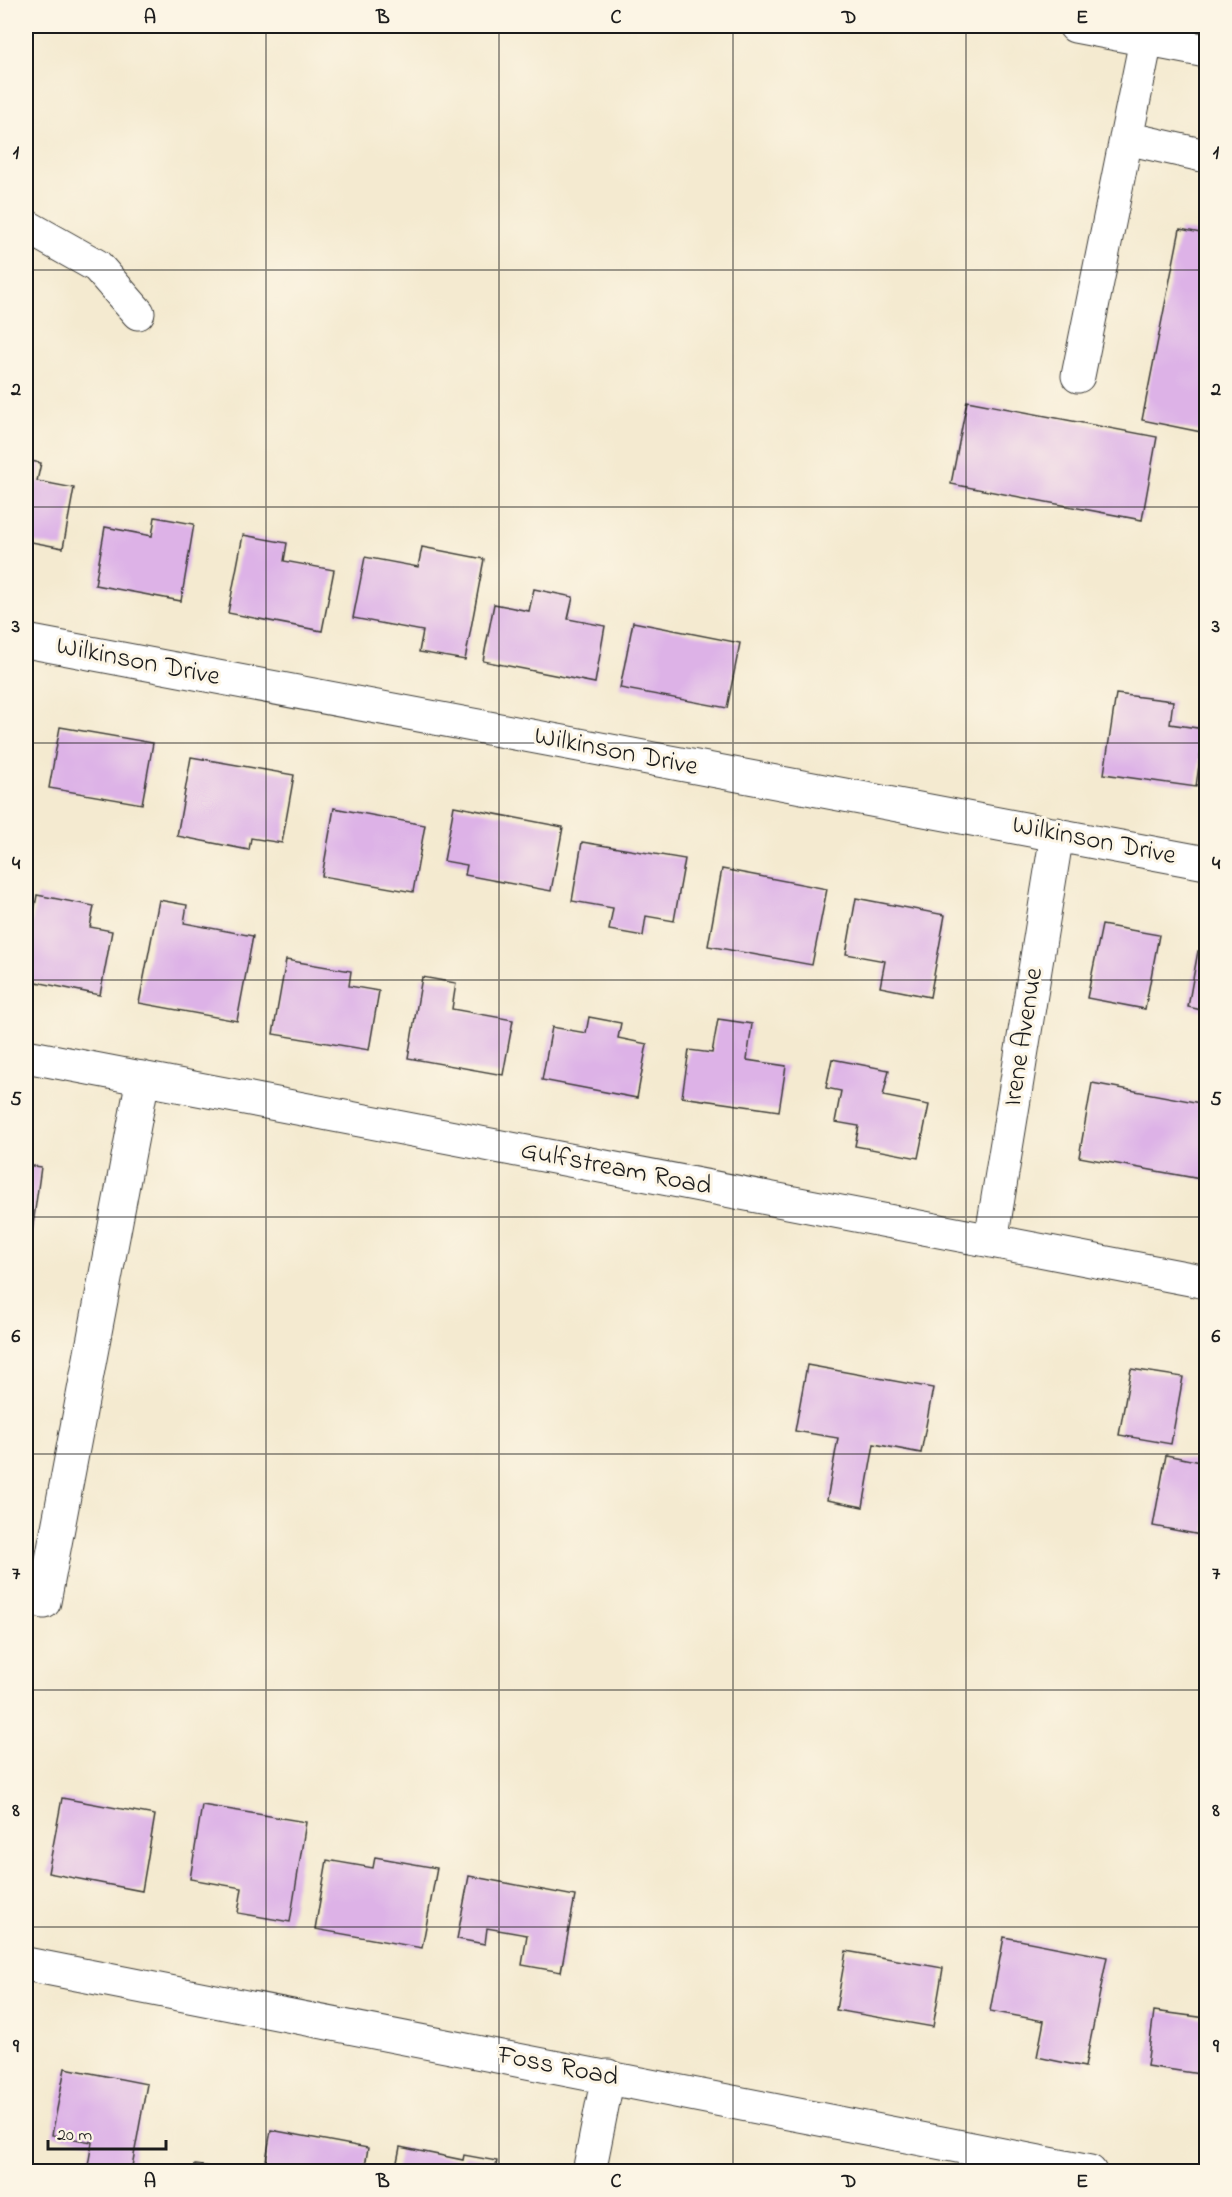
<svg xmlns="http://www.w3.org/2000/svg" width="1232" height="2197" viewBox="0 0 1232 2197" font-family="'Indie Flower',sans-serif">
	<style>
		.building { fill: #ddb2e7 }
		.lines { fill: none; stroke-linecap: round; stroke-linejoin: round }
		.minor-casing { stroke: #3c3b37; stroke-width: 35 }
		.minor { stroke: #fff; stroke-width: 33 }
		.grid { fill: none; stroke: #1c1c1c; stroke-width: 1.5; stroke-opacity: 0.55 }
		.labels { text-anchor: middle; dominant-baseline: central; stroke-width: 6; stroke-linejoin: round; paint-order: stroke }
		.street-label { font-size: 27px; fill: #1c1c1c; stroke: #fcf5e5 }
		.neatline { fill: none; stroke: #1c1c1c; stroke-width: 2 }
		.grid-label { font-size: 20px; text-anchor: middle; font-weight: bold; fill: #1c1c1c }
	</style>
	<rect width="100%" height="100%" fill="#fcf5e5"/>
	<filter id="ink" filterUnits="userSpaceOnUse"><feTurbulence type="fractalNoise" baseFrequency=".0167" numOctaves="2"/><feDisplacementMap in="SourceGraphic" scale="12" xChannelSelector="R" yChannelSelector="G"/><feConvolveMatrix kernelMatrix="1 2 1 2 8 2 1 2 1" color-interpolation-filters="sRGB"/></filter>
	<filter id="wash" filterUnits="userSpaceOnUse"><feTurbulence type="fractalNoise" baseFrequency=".008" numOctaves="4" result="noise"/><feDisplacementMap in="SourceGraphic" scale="24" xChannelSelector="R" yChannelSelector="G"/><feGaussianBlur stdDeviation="1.35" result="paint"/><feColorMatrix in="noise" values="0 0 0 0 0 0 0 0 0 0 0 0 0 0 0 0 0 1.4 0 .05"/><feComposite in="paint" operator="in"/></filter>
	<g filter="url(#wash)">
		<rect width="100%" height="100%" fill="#f4ead0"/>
		<g id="blocks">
			<path class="building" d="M1180 229 1206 234V433L1142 420Z
				M967 401 1157 437 1142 520 951 484Z
				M26 460 41 463 37 481 74 488 63 548 26 541Z
				M155 517 194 524 181 601 95 585 105 527 152 536Z
				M243 535 287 543 284 561 334 570 322 631 228 613Z
				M422 547 484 559 465 660 419 652 423 631 353 618 365 557 418 567Z
				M534 589 573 597 568 619 605 626 595 683 483 661 494 604 529 611Z
				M633 622 740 643 727 708 620 688Z
				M1116 694 1173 701 1170 724 1204 729 1196 787 1104 774Z
				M60 727 153 743 142 804 49 788Z
				M191 757 294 775 282 843 251 838 249 850 177 836Z
				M454 806 563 827 551 891 465 875 467 865 444 861Z
				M334 808 425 825 413 892 322 876Z
				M582 842 685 859 674 921 646 916 643 936 609 930 613 908 572 901Z
				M722 869 827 889 812 965 708 946Z
				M37 895 94 906 90 927 112 931 100 995 26 980V956Z
				M856 898 945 915 930 997 880 987 885 961 846 954Z
				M159 900 187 905 184 923 253 936 237 1021 139 1003Z
				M1102 925 1159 935 1145 1009 1087 998Z
				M1198 951 1206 953V1011L1188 1007Z
				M286 960 351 971 349 986 379 991 369 1050 273 1034Z
				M422 977 456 983 452 1009 513 1020 503 1075 408 1058Z
				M589 1017 621 1023 618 1038 647 1044 637 1098 542 1080 552 1027 586 1033Z
				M718 1019 752 1024 747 1060 786 1066 779 1111 682 1097 689 1050 712 1053Z
				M832 1059 889 1070 883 1096 929 1105 918 1158 855 1146 859 1126 835 1122 841 1091 826 1088Z
				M1092 1083 1206 1104V1180L1079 1157Z
				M26 1165 41 1167 27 1268H26Z
				M807 1365 933 1388 921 1453 874 1444 863 1507 827 1500 838 1438 795 1431Z
				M1131 1369 1183 1377 1171 1444 1119 1435Z
				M1166 1455 1206 1463V1536L1153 1526Z
				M62 1798 155 1815 142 1891 48 1873Z
				M202 1805 306 1822 290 1922 238 1913 242 1888 190 1879Z
				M375 1857 437 1868 422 1948 315 1929 327 1860 373 1868Z
				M469 1876 575 1896 561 1972 522 1965 527 1935 487 1928 485 1944 457 1939Z
				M1004 1937 1107 1957 1085 2067 1037 2057 1044 2021 990 2011Z
				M846 1951 943 1968 933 2027 836 2010Z
				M1154 2011 1206 2018V2075L1147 2066Z
				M65 2068 147 2084 131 2172H87L92 2142 52 2135Z
				M271 2130 368 2148 364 2172H264Z
				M400 2147 463 2160 464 2155 497 2161 495 2172H395Z
				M195 2165 236 2170V2172H194Z"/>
		</g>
	</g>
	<g filter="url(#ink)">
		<use href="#blocks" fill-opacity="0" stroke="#3c3b37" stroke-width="1.5"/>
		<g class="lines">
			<defs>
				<path id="minor" d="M1075 26 1206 51
					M1126 138 1206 156
					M26 226 97 266 138 313
					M1078 376 1146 40
					M26 641 1206 863
					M26 1056 1206 1282
					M991 1241 1057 834
					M44 1602 143 1078
					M26 1964 1090 2172
					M589 2172 608 2076"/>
			</defs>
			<use href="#minor" class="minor-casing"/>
			<use href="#minor" class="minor"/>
		</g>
	</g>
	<path class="grid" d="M266 26V2172M499 26V2172M733 26V2172M966 26V2172M26 270H1206M26 507H1206M26 743H1206M26 980H1206M26 1217H1206M26 1454H1206M26 1690H1206M26 1927H1206"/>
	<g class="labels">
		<g class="street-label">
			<text transform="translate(138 662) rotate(11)">Wilkinson Drive</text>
			<text transform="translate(616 752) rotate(11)">Wilkinson Drive</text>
			<text transform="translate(1094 841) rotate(11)">Wilkinson Drive</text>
			<text transform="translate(1024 1037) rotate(-81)">Irene Avenue</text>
			<text transform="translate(616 1169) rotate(11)">Gulfstream Road</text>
			<text transform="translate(558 2067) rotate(11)">Foss Road</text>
		</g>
	</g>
	<rect width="1232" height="2197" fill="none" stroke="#fcf5e5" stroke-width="66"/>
	<path d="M48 2140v9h118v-9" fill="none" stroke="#1c1c1c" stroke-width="3"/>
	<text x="57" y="2140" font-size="18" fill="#1c1c1c" stroke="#fcf5e5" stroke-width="4.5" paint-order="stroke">20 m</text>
	<rect x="33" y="33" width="1166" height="2131" class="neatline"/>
	<g class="grid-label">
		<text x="150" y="23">A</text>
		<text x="383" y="23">B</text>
		<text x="616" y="23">C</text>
		<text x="849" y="23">D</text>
		<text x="1082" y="23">E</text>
		<text x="16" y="158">1</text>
		<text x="1216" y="158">1</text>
		<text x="16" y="395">2</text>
		<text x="1216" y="395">2</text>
		<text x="16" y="632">3</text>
		<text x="1216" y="632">3</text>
		<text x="16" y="869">4</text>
		<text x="1216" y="869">4</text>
		<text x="16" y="1105">5</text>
		<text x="1216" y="1105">5</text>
		<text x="16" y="1342">6</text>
		<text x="1216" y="1342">6</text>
		<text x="16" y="1579">7</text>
		<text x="1216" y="1579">7</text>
		<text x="16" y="1816">8</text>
		<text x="1216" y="1816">8</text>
		<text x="16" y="2052">9</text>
		<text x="1216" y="2052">9</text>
		<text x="150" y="2187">A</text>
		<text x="383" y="2187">B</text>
		<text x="616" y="2187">C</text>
		<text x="849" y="2187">D</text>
		<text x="1082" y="2187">E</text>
	</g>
</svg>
